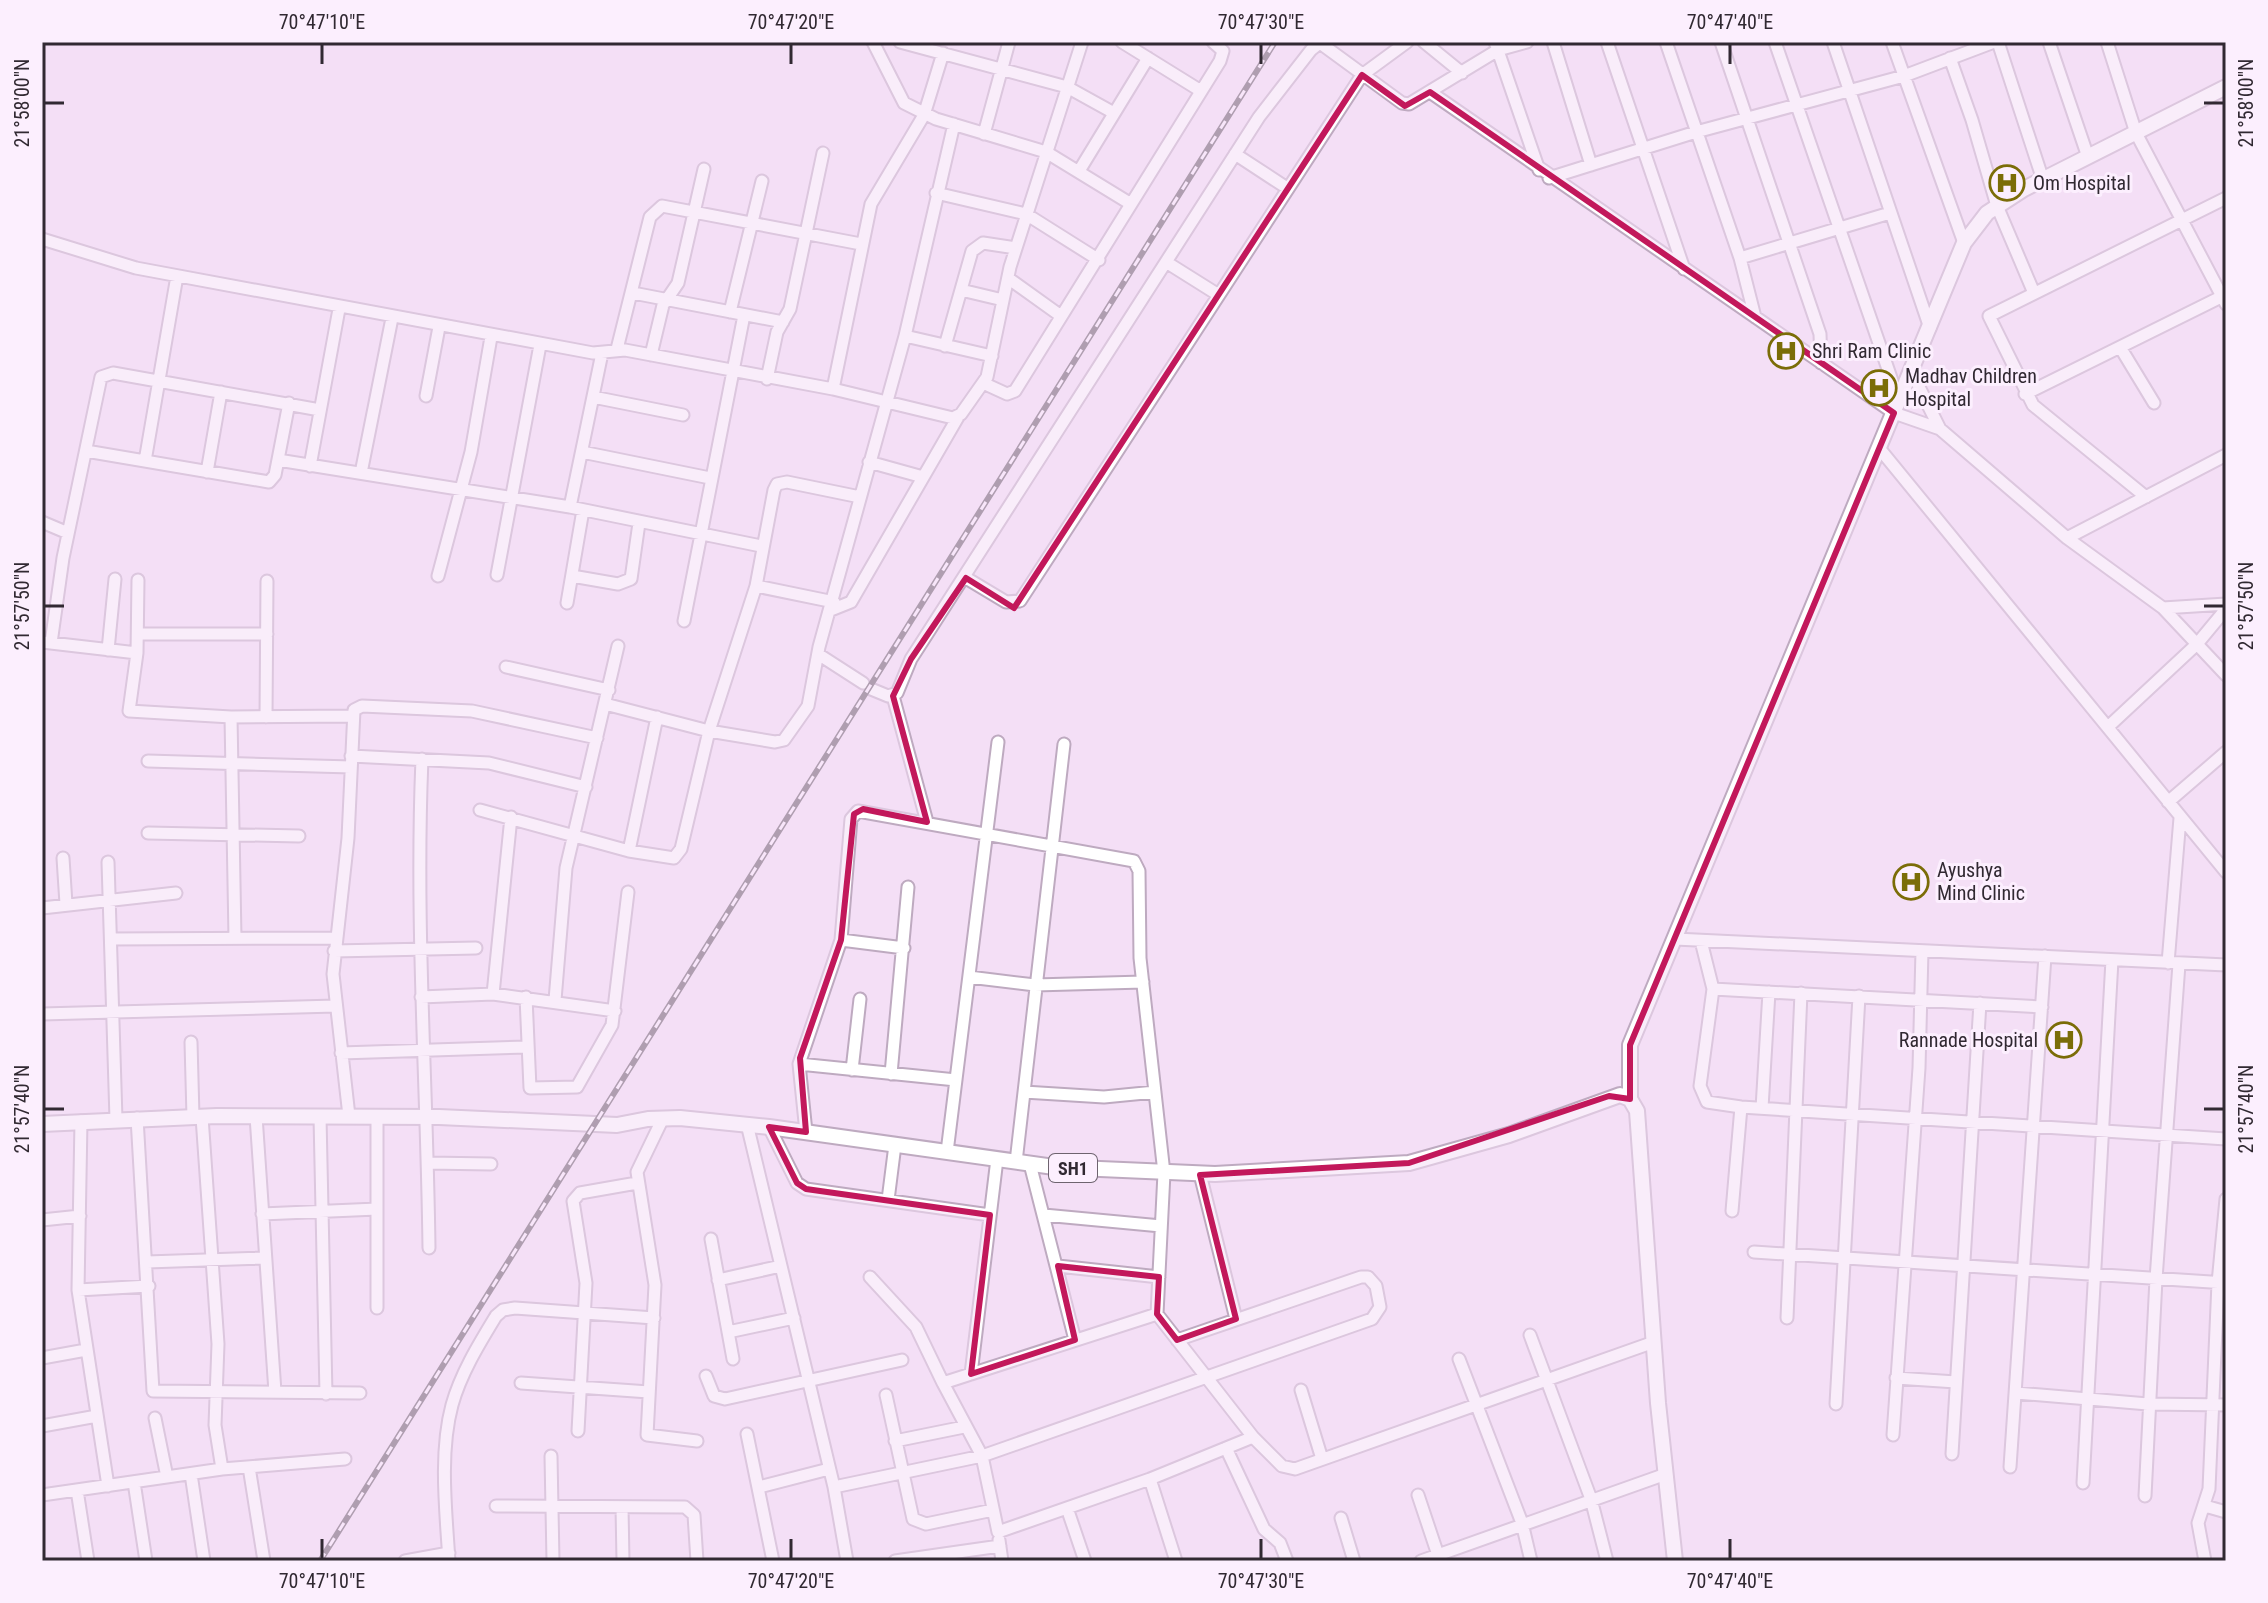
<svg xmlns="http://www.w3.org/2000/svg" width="2268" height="1603" viewBox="0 0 2268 1603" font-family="'Roboto Condensed',sans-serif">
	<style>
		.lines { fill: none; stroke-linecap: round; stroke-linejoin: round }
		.minor-casing { stroke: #beaac0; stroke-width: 15 }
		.major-casing { stroke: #beaac0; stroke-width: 18 }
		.minor { stroke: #fff; stroke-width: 11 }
		.major { stroke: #fff; stroke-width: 14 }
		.rail-casing { stroke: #5b505c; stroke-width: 6 }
		.rail { stroke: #fceffe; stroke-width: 3; stroke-dasharray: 9; stroke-linecap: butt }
		.marked { fill: none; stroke: #c2185b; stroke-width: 6; stroke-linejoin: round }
		.ticks { fill: none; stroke: #312932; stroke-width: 3 }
		.labels { text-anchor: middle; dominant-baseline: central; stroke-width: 6; stroke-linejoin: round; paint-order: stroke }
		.shield { fill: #fceffe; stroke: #6e646f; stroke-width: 2 }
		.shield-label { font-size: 18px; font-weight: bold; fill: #312932 }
		.poi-label { font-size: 20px; fill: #312932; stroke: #fceffe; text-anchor: start }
		.neatline { fill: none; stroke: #312932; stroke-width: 3 }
		.ticks-label { font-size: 20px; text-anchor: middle; fill: #312932 }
	</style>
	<rect width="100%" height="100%" fill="#f4dff6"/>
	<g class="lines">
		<defs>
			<path id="minor" d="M873 42 904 103 936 119 1046 152 1131 204
				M900 42 1067 87 1114 113
				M1122 42 1201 91
				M1424 42 1462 73
				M1495 42 1539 170
				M1553 42 1591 165
				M1607 42 1684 269
				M1666 42 1740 258 1755 317
				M1721 42 1820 334 1821 363
				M1775 42 1899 401
				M1833 42 1930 328
				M1892 42 1964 243
				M1998 42 2043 180
				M2049 42 2088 157
				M2107 42 2136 133 2226 304
				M1320 43 1402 103 1409 104 1498 50 1527 42
				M1950 58 1972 120 1997 206 2034 293
				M1430 92 1894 413 1940 429 2067 538 2163 608 2226 675
				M984 134 1009 42
				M1235 154 1287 188
				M1079 171 1148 58
				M1549 178 1696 132 1904 76 1994 42
				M936 193 1026 214 1099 260
				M42 239 136 268 593 353 625 350 833 389 953 418 961 414 987 377 1010 267 1082 42
				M1740 258 1890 213
				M1166 262 1217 294
				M1008 278 1061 316
				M961 290 1003 300
				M633 293 783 322
				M730 312 762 181
				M905 336 992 356
				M945 346 972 251 983 243 1016 248
				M2120 347 2154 403
				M617 349 650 217 662 206 861 244
				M651 355 663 305 678 283 704 169
				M1911 371 1940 429
				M767 379 777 332 790 309 823 153
				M983 383 1007 394 1015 391 1220 61 1223 51 1213 42
				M833 389 871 204 924 115 943 53
				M2025 394 2225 295
				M426 396 439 327
				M593 397 683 415
				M1879 448 2226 872
				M86 451 269 482 275 475 289 403
				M582 452 710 478
				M278 460 570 507 761 546
				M145 461 177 276
				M869 462 923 477
				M310 466 339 309
				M207 472 221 392
				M361 473 392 318
				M2146 497 2033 405 1989 316 2226 198
				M570 507 602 353
				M42 522 68 533
				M2067 538 2226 455
				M497 575 540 345
				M438 576 471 452 491 337
				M572 576 618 584 631 579 639 523
				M966 578 1006 602 1020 601 1362 75 1407 42
				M138 580 137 653 129 711 231 717 352 716
				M756 586 834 602
				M567 603 583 510
				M2163 608 2226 604
				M831 610 851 602 958 417
				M684 621 744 315
				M138 634H267
				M42 642 137 653
				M51 643 63 558 101 377 113 373 320 410
				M108 650 115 579
				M818 654 863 683
				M506 667 609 690
				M871 689 888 696 897 693 911 659 1259 117 1311 50 1321 42
				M893 696 927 822
				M605 704 709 731 775 742 784 740 808 706 819 647 905 336 954 124
				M231 717 235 938
				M266 717 267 581
				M2109 726 2197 644 2226 609
				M351 756 489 763 586 787
				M422 759C415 922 427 1084 429 1248
				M148 761 351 767
				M2168 802 2226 752
				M480 810 629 851 674 858 681 849 709 731 756 586 774 490 777 484 787 482 860 497
				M148 833 299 836
				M629 851 657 717
				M63 858 66 904
				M108 862 116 1119
				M42 908 176 893
				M111 939 336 938
				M1675 939 2226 965
				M841 940 904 948
				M1701 941 1713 989 1700 1086 1707 1102 1741 1107 2226 1139
				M334 951 476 948
				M2168 963 2180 818
				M969 977 1035 985 1143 982
				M1713 989 2042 1007
				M493 994 511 817
				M421 997 493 994 615 1011
				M526 997 530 1088 577 1087 612 1025 628 892
				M555 1000 566 868 618 646
				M42 1014 335 1006
				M191 1042 193 1117
				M341 1053 527 1047
				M799 1064 956 1080
				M852 1070 860 999
				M891 1074 908 887
				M1024 1092 1104 1097 1155 1092
				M1762 1108 1769 992
				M256 1116 275 1392
				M349 1116 333 974 348 838 354 710 362 706 472 711 597 738
				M202 1117 218 1344 215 1425 222 1469
				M320 1117 326 1394
				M377 1117V1308
				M137 1118 153 1391 360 1393
				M663 1118 637 1172 655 1285 647 1435 697 1441
				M81 1121 78 1290 108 1486
				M747 1124 834 1487 847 1561
				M769 1127 797 1183 806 1189 990 1215
				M806 1132 799 1064 841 940 851 819 858 811 1134 861 1139 871 1140 958 1164 1173 1157 1314 943 1383 982 1456 998 1532 1150 1479 1176 1561
				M947 1152 998 742
				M1016 1162 1064 744
				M428 1163 491 1164
				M1030 1164 1075 1340
				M1200 1174 1236 1319
				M888 1200 895 1145
				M1732 1211 1741 1107
				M262 1214 377 1209
				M1044 1215 1161 1226
				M42 1220 80 1216
				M711 1239 733 1359
				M1754 1252 2226 1283
				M147 1262 264 1258
				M1058 1266 1159 1277
				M870 1277 916 1327 943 1383
				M718 1280 781 1266
				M78 1290 149 1286
				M1787 1318 1801 993
				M728 1332 794 1318
				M1530 1335 1591 1499 1607 1561
				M42 1358 86 1350
				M1459 1359 1522 1523 1531 1561
				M971 1374 997 1159
				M706 1376 714 1396 725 1399 902 1360
				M1896 1378 1956 1382
				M521 1383 649 1392
				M1301 1390 1322 1459
				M2016 1393 2148 1404 2226 1405
				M886 1395 913 1519 926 1524 993 1510
				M1836 1404 1859 996
				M155 1418 167 1477
				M42 1426 97 1416
				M578 1431 586 1283 573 1201 580 1193 637 1183
				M747 1434 773 1561
				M1893 1435 1919 1068 1922 951
				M1253 1437 1282 1466 1295 1469 1654 1342
				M895 1441 964 1427
				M1226 1448 1264 1529 1280 1543 1287 1561
				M1952 1454 1980 1003
				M551 1456 553 1561
				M249 1467 264 1561
				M2010 1467 2045 956
				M191 1474 204 1561
				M1150 1479 1253 1437 1157 1314
				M134 1482 146 1561
				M2083 1483 2112 960
				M759 1487 829 1469
				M834 1487 982 1456 1372 1319 1380 1307 1376 1286 1368 1277H1361L1177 1340
				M77 1490 88 1561
				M42 1495 222 1469 345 1459
				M1418 1495 1438 1555
				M2145 1496 2156 1279 2179 964
				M496 1506 685 1507 694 1515 697 1561
				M2205 1506 2226 1512
				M622 1507 623 1561
				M1067 1508 1085 1561
				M1341 1518 1354 1561
				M999 1540 1002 1561
				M405 1561 449 1553
				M449 1561C446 1512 439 1453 452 1405 461 1373 479 1344 496 1316L503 1310 515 1308 654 1318
				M895 1561 1000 1546
				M1421 1561 1666 1474
				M2205 1561 2198 1523 2209 1489 2218 1283 2226 1199"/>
			<path id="major" d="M1630 1099V1045L1964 243 1987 213 2024 189 2226 87
				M42 1124 217 1116 439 1117 617 1125 648 1119 680 1118 769 1127 1054 1167 1215 1174 1409 1163 1509 1135 1620 1095 1630 1099 1637 1111 1658 1403 1675 1561"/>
		</defs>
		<use href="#minor" class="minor-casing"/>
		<use href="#major" class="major-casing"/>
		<use href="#minor" class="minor"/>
		<use href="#major" class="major"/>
		<defs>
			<path id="rail" d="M320 1561 1275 42"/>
		</defs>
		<use href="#rail" class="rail-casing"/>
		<use href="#rail" class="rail"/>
	</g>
	<path d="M0 0H2268V1603H0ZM1362 75 1405 106 1430 92 1894 413 1630 1045V1099L1609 1096 1409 1163 1200 1175 1236 1319 1177 1340 1157 1314 1159 1277 1058 1266 1075 1340 971 1374 990 1215 806 1189 797 1183 769 1127 806 1132 800 1058 841 940 854 814 863 809 927 822 893 696 911 659 966 578 1014 608Z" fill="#f4dff6" fill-opacity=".55" fill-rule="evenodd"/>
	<path class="marked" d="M1362 75 1405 106 1430 92 1894 413 1630 1045V1099L1609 1096 1409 1163 1200 1175 1236 1319 1177 1340 1157 1314 1159 1277 1058 1266 1075 1340 971 1374 990 1215 806 1189 797 1183 769 1127 806 1132 800 1058 841 940 854 814 863 809 927 822 893 696 911 659 966 578 1014 608Z"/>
	<path class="ticks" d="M322 44V64M791 44V64M1261 44V64M1730 44V64M44 103H64M2204 103H2224M44 606H64M2204 606H2224M44 1109H64M2204 1109H2224M322 1539V1559M791 1539V1559M1261 1539V1559M1730 1539V1559"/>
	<defs>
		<symbol id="hospital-ring" viewBox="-11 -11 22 22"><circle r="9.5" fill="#fceffe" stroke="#7b6d08" stroke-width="1.5"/><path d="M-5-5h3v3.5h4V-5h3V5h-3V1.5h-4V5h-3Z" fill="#7b6d08"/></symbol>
	</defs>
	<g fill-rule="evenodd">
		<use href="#hospital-ring" x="1987" y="163" width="40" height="40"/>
		<use href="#hospital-ring" x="1766" y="331" width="40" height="40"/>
		<use href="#hospital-ring" x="1859" y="368" width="40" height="40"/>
		<use href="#hospital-ring" x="1891" y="862" width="40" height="40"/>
		<use href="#hospital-ring" x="2044" y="1020" width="40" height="40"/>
	</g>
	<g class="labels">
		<rect class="shield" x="1049" y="1154" width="48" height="28" rx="6"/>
		<g class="shield-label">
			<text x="1073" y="1168">SH1</text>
		</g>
		<g class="poi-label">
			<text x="2033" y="183">Om Hospital</text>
			<text x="1812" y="351">Shri Ram Clinic</text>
			<text x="1905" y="376">Madhav Children<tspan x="1905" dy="23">Hospital</tspan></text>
			<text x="1937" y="870">Ayushya<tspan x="1937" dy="23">Mind Clinic</tspan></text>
			<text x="2038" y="1040" text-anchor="end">Rannade Hospital</text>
		</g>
	</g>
	<rect width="2268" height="1603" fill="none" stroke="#fceffe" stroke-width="88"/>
	<rect x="44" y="44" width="2180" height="1515" class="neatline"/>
	<g class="ticks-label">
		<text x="322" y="29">70°47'10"E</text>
		<text x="791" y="29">70°47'20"E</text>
		<text x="1261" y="29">70°47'30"E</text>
		<text x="1730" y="29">70°47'40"E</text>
		<text transform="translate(22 103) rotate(-90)" y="7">21°58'00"N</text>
		<text transform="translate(2246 103) rotate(-90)" y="7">21°58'00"N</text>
		<text transform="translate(22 606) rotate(-90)" y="7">21°57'50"N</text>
		<text transform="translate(2246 606) rotate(-90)" y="7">21°57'50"N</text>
		<text transform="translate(22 1109) rotate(-90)" y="7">21°57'40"N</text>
		<text transform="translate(2246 1109) rotate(-90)" y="7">21°57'40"N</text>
		<text x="322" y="1588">70°47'10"E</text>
		<text x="791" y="1588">70°47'20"E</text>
		<text x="1261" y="1588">70°47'30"E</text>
		<text x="1730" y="1588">70°47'40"E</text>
	</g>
</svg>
